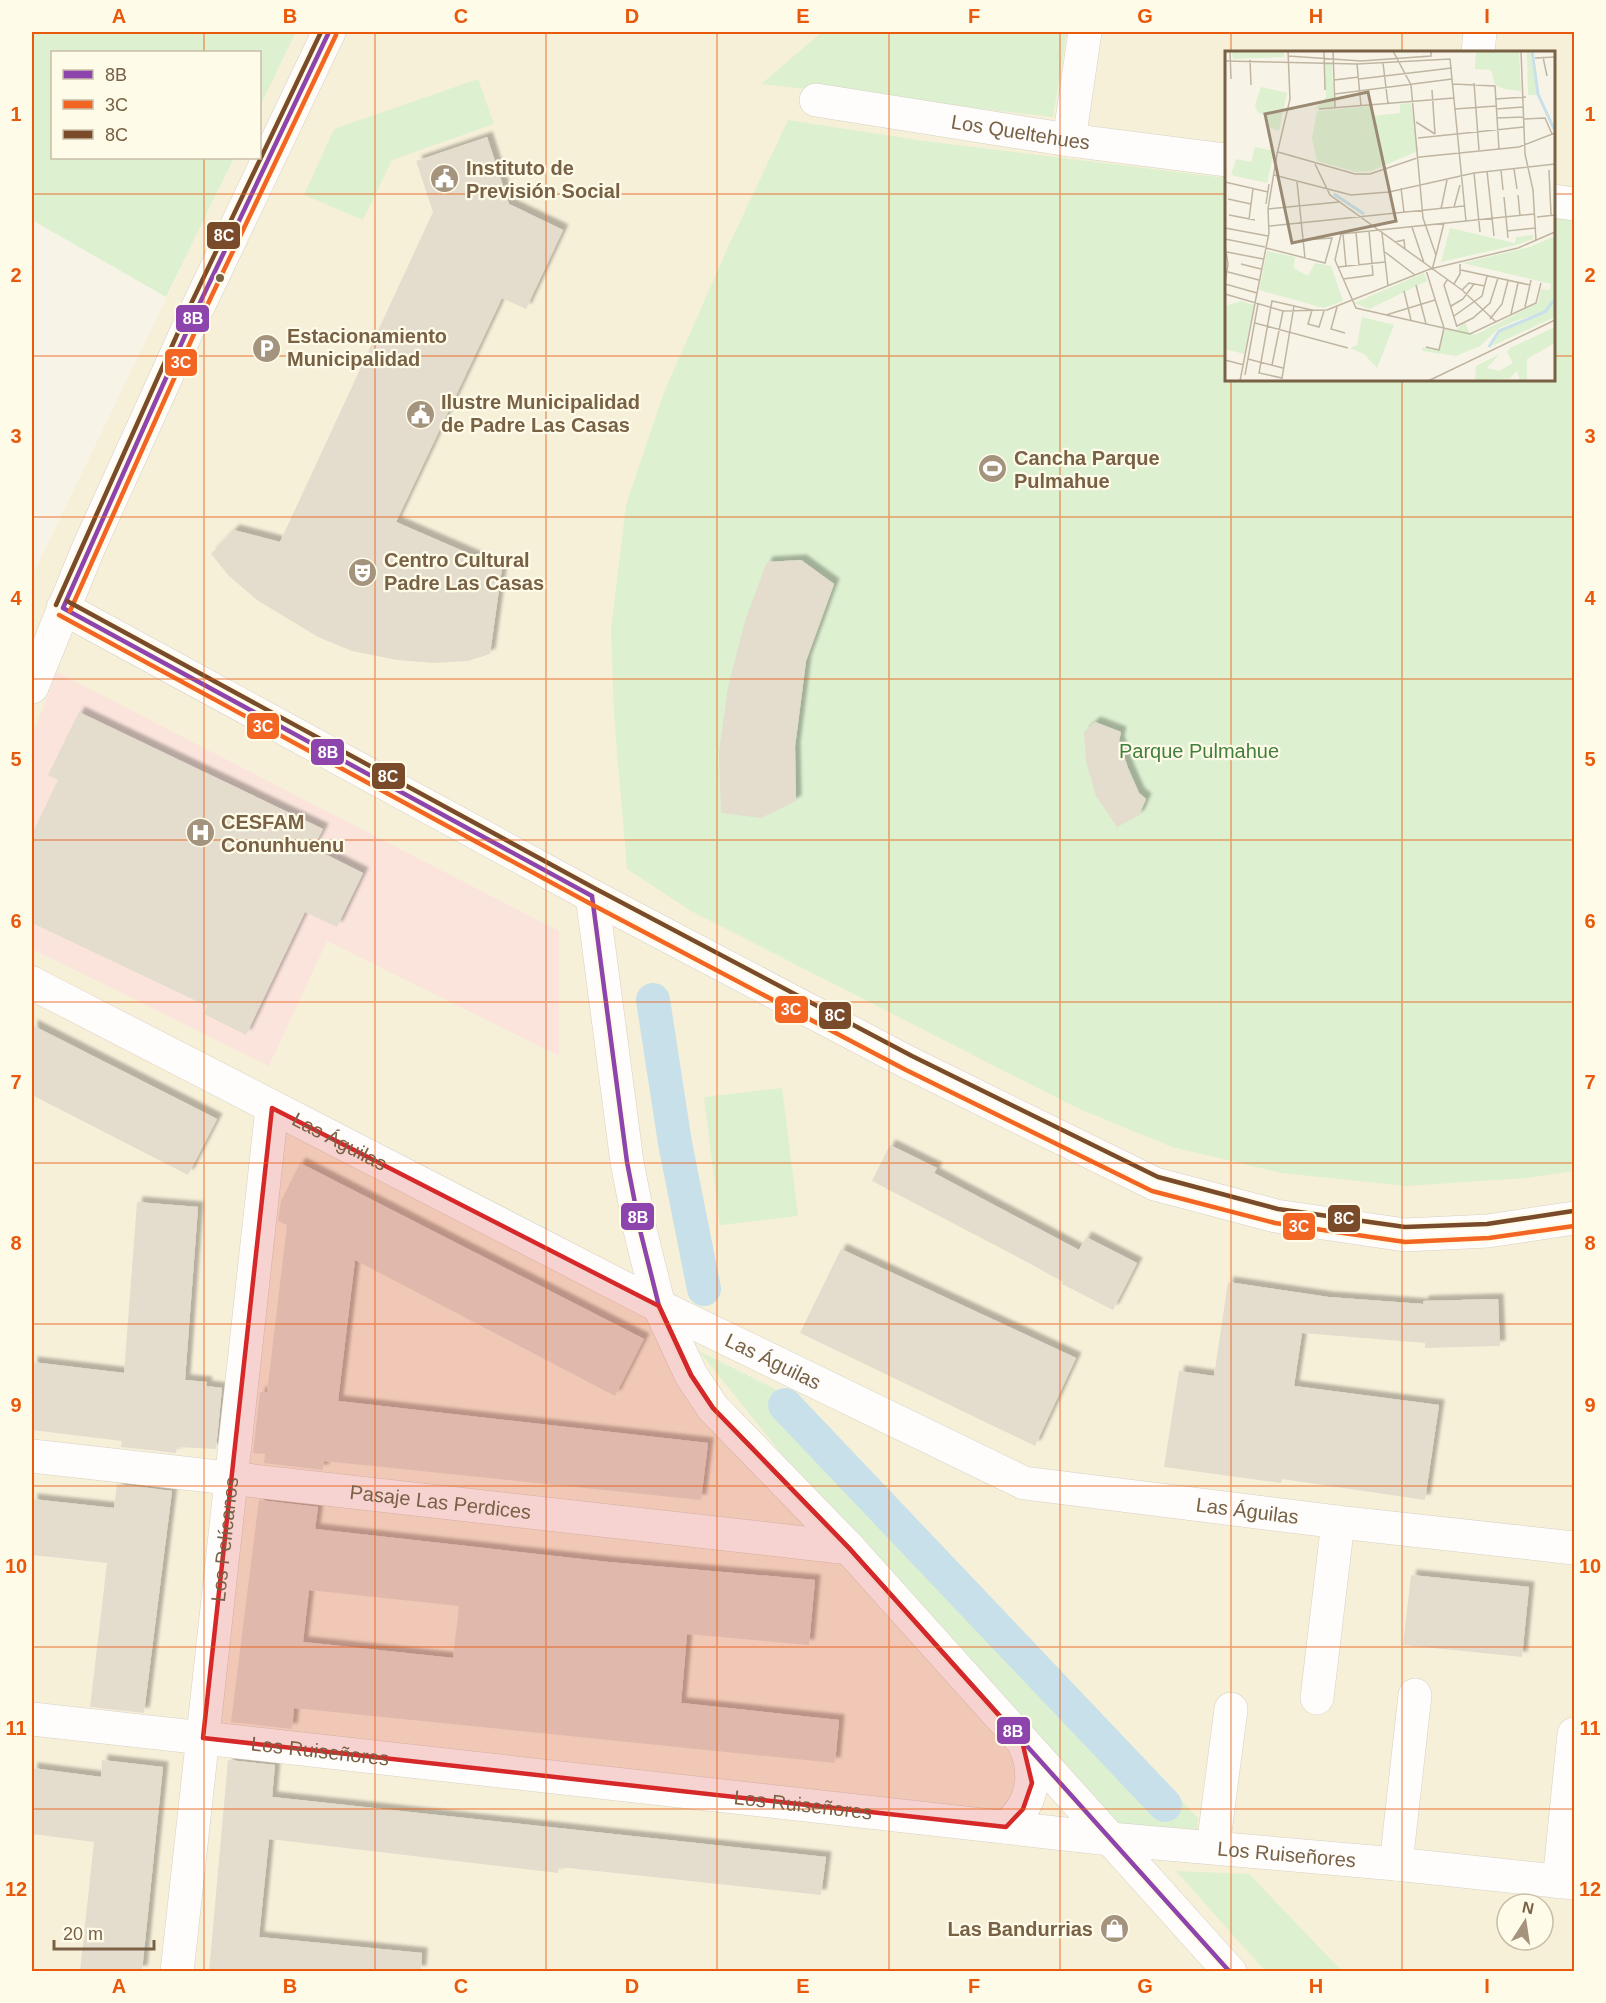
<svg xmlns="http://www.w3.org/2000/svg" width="1606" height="2003" viewBox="0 0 1606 2003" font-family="Arial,sans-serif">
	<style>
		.residential { fill: #f7f0d9; fill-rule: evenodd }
		.medical { fill: #fae4dc }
		.green { fill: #ddf0d0 }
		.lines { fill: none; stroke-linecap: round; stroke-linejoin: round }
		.canal { stroke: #c7e0e9; stroke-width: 34 }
		.building { fill: #e4ddce; fill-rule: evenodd; filter: url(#shadow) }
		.street-casing { stroke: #d6d0c2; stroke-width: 34 }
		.secondary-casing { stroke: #d6cfc0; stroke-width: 34 }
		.street { stroke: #fefdfb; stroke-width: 33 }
		.secondary { stroke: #fefdfb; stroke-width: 33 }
		.bus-1-casing { stroke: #fffbe9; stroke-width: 9 }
		.bus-2-casing { stroke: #fffbe9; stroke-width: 9 }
		.bus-3-casing { stroke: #fffbe9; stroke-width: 9 }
		.bus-1 { stroke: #8e44ad; stroke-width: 4.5 }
		.bus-2 { stroke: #f26522; stroke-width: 4.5 }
		.bus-3 { stroke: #7a4b2a; stroke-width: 4.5 }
		.marked { fill: #d62828; fill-opacity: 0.2; stroke: #d62828; stroke-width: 4.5; stroke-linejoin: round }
		.grid { fill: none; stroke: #e8590c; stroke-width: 1.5; stroke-opacity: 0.55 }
		.bus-dot { fill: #786145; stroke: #fffbe9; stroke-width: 2 }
		.labels { text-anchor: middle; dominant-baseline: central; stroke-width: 4.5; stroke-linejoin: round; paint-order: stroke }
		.street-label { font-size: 20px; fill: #786145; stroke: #fffbe9 }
		.poi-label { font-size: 20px; font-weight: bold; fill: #786145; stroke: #fffbe9; text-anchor: start }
		.park-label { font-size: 20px; fill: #427f3c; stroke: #fffbe9 }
		.inset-river { fill: none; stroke: #c7e0e9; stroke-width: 3 }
		.inset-road { fill: none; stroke: #c0b5a1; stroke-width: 1.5 }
		.view { fill: #9b8a73; fill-opacity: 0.15; stroke: #9b8a73; stroke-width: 3 }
		.inset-edge { fill: none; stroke: #786145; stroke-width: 3 }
		.line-badge { stroke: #fffbe9; stroke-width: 2 }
		.badge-label { font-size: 16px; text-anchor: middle; font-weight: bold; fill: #fff }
		.neatline { fill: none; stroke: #e8590c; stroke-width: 2 }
		.grid-label { font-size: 20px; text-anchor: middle; font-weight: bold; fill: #e8590c }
	</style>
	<defs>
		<filter id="shadow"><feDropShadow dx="5.5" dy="-5.5" stdDeviation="1.5" flood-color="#0004"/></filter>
	</defs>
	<rect width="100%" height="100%" fill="#f7f4e7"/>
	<path class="residential" d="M296 32H1574V1971L32 1972V576L234 158H260V106ZM1226 52H1554V380H1226ZM1507 1904H1543V1940H1507Z"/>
	<path class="medical" d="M57 672 559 931V1056L327 941 269 1066 32 949V735Z"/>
	<path class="green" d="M32 32H296L260 106V52H52V158H234L166 297 32 220Z
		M822 32H1067L1053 117 761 84Z
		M478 79 494 124 392 160 363 220 304 195 334 129Z
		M788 120 924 141 1226 178V380H1554V217L1574 220V1171L1527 1178 1406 1186 1282 1173 1172 1147 1077 1108 691 911 627 869 614 716 611 630 626 505 664 392 729 245Z
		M782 1088 798 1216 720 1225 704 1097Z
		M699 1351 803 1403 1198 1818 1197 1834 1117 1826 780 1452Z
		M1176 1871 1249 1874 1342 1971H1265Z"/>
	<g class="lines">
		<path class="canal" d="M653 1000 675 1143 704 1289
			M785 1405 1165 1805"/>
	</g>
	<path class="building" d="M487 137 509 204 563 230 526 309 502 298 396 522 502 568 490 654 468 661 434 663 397 660 352 651 318 637 257 600 229 576 211 554 234 530 280 542 433 212 416 161Z
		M801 560 834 584 806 661 795 747 796 801 761 818 721 813 719 752 728 687 745 621 767 562Z
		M79 712 323 829 313 848 363 873 337 927 305 912 246 1035 204 1014 207 1006 32 923V834L58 780 48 775Z
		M1095 722 1121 732 1119 741 1128 768 1139 793 1146 799 1139 815 1117 827 1096 796 1086 761 1084 732Z
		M32 1025 217 1119 188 1175 32 1095Z
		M890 1145 937 1168 934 1173 1079 1250 1086 1237 1137 1263 1113 1310 1062 1284 1063 1282 1027 1262 872 1181Z
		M300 1163 644 1339 615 1396 355 1260 338 1401 708 1443 701 1500 324 1461 323 1470 264 1463 265 1454 253 1453 260 1392 267 1393 287 1225 278 1221 281 1201Z
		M137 1202 198 1207 185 1380 207 1382 206 1386 222 1388 216 1449 177 1447 176 1453 121 1447 122 1441 32 1430V1362L124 1373Z
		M841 1249 1076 1358 1035 1446 800 1333Z
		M1228 1282 1328 1297 1423 1304V1301L1498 1299 1500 1346 1425 1348V1343L1302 1333 1294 1386 1439 1405 1425 1500 1282 1479 1281 1483 1164 1467 1179 1371 1214 1376Z
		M117 1484 172 1491 144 1713 90 1707 107 1563 32 1555V1499L114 1508Z
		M259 1500 318 1507 315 1529 608 1562 815 1580 809 1645 687 1634 681 1703 839 1720 835 1763 294 1708 292 1729 231 1722ZM309 1590 459 1606 453 1658 303 1642Z
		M1411 1575 1529 1587 1522 1657 1403 1645Z
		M102 1760 163 1767 142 1971H80L94 1842 32 1834V1768L101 1777Z
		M228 1760 275 1765 272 1797 826 1857 821 1895 559 1867 558 1873 269 1839 259 1937 422 1953 421 1971H209Z"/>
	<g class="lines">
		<defs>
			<g id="street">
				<path d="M1478 52 1480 32"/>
				<path id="s1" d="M816 100 1069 140 1226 160"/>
				<path d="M1069 140 1085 32"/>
				<path d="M1554 201 1574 204"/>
				<path id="s2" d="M32 983 659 1306 1024 1483 1338 1522 1574 1548"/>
				<path id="s3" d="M32 1456 849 1548"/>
				<path d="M1317 1698 1338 1522"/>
				<path id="s4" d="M32 1719 1110 1839 1396 1864 1574 1883"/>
				<path d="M1213 1847 1231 1709"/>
				<path d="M1396 1864 1415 1695"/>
				<path d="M1559 1882 1574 1734"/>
				<path id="s5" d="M177 1972 272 1108"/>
			</g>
			<path id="secondary" d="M63 608 592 896 909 1063 1155 1184 1276 1216 1405 1235 1488 1231 1574 1218
				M32 687 88 549 196 311 329 32
				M592 896 627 1162 641 1234 659 1306 691 1375 713 1408 849 1548 1230 1972
				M1006 1827C1033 1805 1039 1773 1023 1742"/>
		</defs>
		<use href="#street" class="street-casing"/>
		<use href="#secondary" class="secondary-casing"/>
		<use href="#street" class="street"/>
		<use href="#secondary" class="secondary"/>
		<defs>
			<path id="bus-1" d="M63 608 196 311 329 32
				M63 608 592 896
				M592 896 627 1162 641 1234 659 1306 691 1375 713 1408 849 1548 1230 1972"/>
			<path id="bus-2" d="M70 611 203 314 336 35
				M59 615 589 903 906 1070 1152 1191 1275 1223 1405 1242 1489 1238 1574 1226"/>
			<path id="bus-3" d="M67 601 596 889 912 1056 1158 1177 1278 1209 1405 1227 1487 1224 1573 1211
				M56 605 189 308 321 32"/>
		</defs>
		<use href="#bus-1" class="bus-1-casing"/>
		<use href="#bus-2" class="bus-2-casing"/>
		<use href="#bus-3" class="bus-3-casing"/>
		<use href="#bus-1" class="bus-1"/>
		<use href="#bus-2" class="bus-2"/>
		<use href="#bus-3" class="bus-3"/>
	</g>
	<path class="marked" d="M272 1108 659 1306 691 1375 713 1408 849 1548 1022 1741 1032 1783 1023 1809 1006 1827 203 1738Z"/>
	<path class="grid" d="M204 32V52M375 32V1972M546 32V1972M717 32V1972M889 32V1972M1060 32V1972M1231 32V52M1402 32V52M204 158V1972M32 194H1226M1554 194H1574M32 356H1226M1554 356H1574M1231 380V1972M1402 380V1972M32 517H1574M32 679H1574M32 840H1574M32 1002H1574M32 1163H1574M32 1324H1574M32 1486H1574M32 1647H1574M32 1809H1574"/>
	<defs>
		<symbol id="civic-disc" viewBox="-11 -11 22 22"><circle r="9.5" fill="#a4947e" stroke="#fffbe9"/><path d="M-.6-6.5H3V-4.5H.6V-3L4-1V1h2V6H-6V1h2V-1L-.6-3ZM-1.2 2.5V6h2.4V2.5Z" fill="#fff"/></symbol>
		<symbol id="parking-disc" viewBox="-11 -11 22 22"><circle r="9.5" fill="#a4947e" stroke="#fffbe9"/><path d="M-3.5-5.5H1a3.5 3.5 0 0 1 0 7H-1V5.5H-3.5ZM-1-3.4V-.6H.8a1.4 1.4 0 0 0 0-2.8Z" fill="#fff"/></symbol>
		<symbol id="stadium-disc" viewBox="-11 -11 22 22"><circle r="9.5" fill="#a4947e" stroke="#fffbe9"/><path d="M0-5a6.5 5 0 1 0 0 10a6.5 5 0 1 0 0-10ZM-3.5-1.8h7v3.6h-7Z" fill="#fff"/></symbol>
		<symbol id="theatre-disc" viewBox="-11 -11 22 22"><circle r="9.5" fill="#a4947e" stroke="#fffbe9"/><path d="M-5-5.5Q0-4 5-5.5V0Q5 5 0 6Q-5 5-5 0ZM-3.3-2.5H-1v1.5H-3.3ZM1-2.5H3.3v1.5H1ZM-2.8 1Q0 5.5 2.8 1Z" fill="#fff"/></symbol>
		<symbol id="hospital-disc" viewBox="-11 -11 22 22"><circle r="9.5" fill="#a4947e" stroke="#fffbe9"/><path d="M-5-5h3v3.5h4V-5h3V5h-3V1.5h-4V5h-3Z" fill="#fff"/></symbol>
		<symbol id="shop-disc" viewBox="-11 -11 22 22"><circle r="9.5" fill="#a4947e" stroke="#fffbe9"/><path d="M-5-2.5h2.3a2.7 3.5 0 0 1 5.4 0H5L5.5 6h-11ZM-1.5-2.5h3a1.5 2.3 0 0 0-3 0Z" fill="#fff"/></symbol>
	</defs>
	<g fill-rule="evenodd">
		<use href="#civic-disc" x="428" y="162" width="33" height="33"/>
		<use href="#parking-disc" x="250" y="332" width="33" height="33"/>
		<use href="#civic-disc" x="404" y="398" width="33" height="33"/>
		<use href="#stadium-disc" x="976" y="452" width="33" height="33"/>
		<use href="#theatre-disc" x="346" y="556" width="33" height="33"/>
		<use href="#hospital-disc" x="184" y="816" width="33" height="33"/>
		<use href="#shop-disc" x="1098" y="1912" width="33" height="33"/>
	</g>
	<circle class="bus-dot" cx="220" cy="278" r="5"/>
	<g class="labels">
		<g class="street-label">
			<text stroke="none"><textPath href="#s1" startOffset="207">Los Queltehues</textPath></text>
			<text stroke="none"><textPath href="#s2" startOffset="346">Las Águilas</textPath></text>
			<text stroke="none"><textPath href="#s2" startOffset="832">Las Águilas</textPath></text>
			<text stroke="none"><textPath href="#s3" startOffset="411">Pasaje Las Perdices</textPath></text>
			<text stroke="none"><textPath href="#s2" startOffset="1336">Las Águilas</textPath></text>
			<text stroke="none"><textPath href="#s5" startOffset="435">Los Pelícanos</textPath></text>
			<text stroke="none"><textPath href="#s4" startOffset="290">Los Ruiseñores</textPath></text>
			<text stroke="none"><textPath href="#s4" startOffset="776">Los Ruiseñores</textPath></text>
			<text stroke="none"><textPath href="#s4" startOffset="1262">Los Ruiseñores</textPath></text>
		</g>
		<g class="poi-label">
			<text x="466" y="168">Instituto de<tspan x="466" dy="23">Previsión Social</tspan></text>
			<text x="287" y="336">Estacionamiento<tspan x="287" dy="23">Municipalidad</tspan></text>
			<text x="441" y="402">Ilustre Municipalidad<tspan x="441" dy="23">de Padre Las Casas</tspan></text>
			<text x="1014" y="458">Cancha Parque<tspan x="1014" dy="23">Pulmahue</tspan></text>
			<text x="384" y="560">Centro Cultural<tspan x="384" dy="23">Padre Las Casas</tspan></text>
			<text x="221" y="822">CESFAM<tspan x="221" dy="23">Conunhuenu</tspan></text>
			<text x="1093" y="1929" text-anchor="end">Las Bandurrias</text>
		</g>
		<g class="park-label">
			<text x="1199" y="751">Parque Pulmahue</text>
		</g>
	</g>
	<g transform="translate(1225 51)">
		<rect width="330" height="330" fill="#f7f4e7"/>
		<path d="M7 0H59V6L8 8ZM251 0H294L296 40 279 38 270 34 266 19 250 18ZM302 0H305L312 44H303ZM100 11 107 12 109 56 90 58 101 46ZM36 36 62 42 54 80 40 75 43 67 32 60 30 54ZM186 52 193 100 146 120 131 121 92 110 87 87 92 60 147 55 148 65 175 62V53ZM30 96 49 100 42 132 6 124 11 108 26 111ZM225 177 290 192 291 186 309 184 308 188 291 194 216 211ZM330 185V266L267 295 276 279 320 263 321 260 293 269 274 277 255 295 231 305 197 300 198 296 214 300 219 278 231 279 240 271 245 283H252L313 252 316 238 325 239 326 233 238 212 305 196ZM42 200 70 206 69 217 83 225 90 212 106 215 118 250 98 257 34 239ZM199 222 202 230 144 258 129 252ZM16 250 29 254 19 303 0 298V255ZM137 266 169 274 152 317 139 303 125 297 132 294ZM330 276V292L302 308V330H295L292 320 285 327 250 330 251 315 275 303 262 317 274 320 288 312 282 301 285 297Z" fill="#ddf0d0"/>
		<path class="inset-river" d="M307 0 313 43 329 78M109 143 139 163M264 296 274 280 320 261 330 248"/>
		<path class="inset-road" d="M5 0 6 28M99 0 100 39M108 0 110 57M168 0 186 34 198 167 211 204 207 219M296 0 300 103 308 139 311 190M63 5 136 10 206 5V0M318 6 322 25M310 7 330 6M25 9 26 34M0 10 132 13 225 8 241 170M158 12 163 53M132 13 136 55M134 28 227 17M109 29 134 26M249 32 254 99M228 33 270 35 274 98M207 39 210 83M110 43 227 28M270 48 301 46M94 58 229 47M230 58 271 55M271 58 298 56M272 67 298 66M299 68 320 67 327 83M191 71 210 83M193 87 299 76M53 101 130 123H145L195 106 294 96 330 82M90 113 105 144 237 239 271 271M289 118 292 138M276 119 278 139M324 119 326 164M262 120 269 185M249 122 255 181M49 124 126 144 164 141 249 122 330 113M0 131 43 141M72 131 80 207M176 137 179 161M293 144 295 165M279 146 283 187M3 148 26 153M41 153 44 133M229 156 235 134M43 158 114 151M216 158 222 129M309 163 116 183 110 209 131 257 245 283 311 252 316 232M4 164 30 169M312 166 330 164M24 168 28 138M44 175 239 155M187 176 199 212M0 177 43 185M282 180 310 177M131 181 134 214M157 182 163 235M118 183 121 215M0 188 40 196M170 191 179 189 180 199M0 195 3 213 0 233 32 242M41 197 100 212 107 187 78 189M2 201 38 208M160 201 190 224M211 204 219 172M16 213 36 218M113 216 160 211M236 219 305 234M3 221 34 229M118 228 148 224 144 180M222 229 219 234 232 276M229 233 235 223V213M191 234 201 273M237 239 244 232 260 235M179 240 186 269M0 243 58 260 102 259 205 218 293 197 330 181M30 252 44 182 43 158 52 103 65 48 63 0M69 255 57 327 34 322 47 250 87 259 83 273 94 276 99 260M226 255 238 248 249 233M112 256 106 278 120 282M300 256 306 229M286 263 293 232M161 264 210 249M229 265 257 245 262 225M265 268 277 253 283 230M30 272 123 297M232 275 248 267 265 252 273 227M201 296 214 299 219 277 201 219M23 308 58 317M0 309 19 314M47 314 58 260M20 324 33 253M15 330 30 252M203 330 330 269"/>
		<path class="view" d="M143 41 171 170 67 192 40 63Z"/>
		<rect width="330" height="330" class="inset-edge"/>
	</g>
	<g class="line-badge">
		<rect x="206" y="221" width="35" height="29" rx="6" fill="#7a4b2a"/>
		<rect x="175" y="304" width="35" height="29" rx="6" fill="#8e44ad"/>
		<rect x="164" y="348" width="34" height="29" rx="6" fill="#f26522"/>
		<rect x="246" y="712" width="34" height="28" rx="6" fill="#f26522"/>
		<rect x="310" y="738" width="35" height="28" rx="6" fill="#8e44ad"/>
		<rect x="371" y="762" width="35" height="28" rx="6" fill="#7a4b2a"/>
		<rect x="774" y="995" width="35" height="29" rx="6" fill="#f26522"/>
		<rect x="818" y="1001" width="34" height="29" rx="6" fill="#7a4b2a"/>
		<rect x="620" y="1202" width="35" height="29" rx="6" fill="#8e44ad"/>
		<rect x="1327" y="1204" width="34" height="29" rx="6" fill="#7a4b2a"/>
		<rect x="1282" y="1212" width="34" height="29" rx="6" fill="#f26522"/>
		<rect x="996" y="1716" width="35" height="29" rx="6" fill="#8e44ad"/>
	</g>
	<g class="badge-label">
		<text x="224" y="241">8C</text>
		<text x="193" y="324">8B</text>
		<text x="181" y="368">3C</text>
		<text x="263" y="732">3C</text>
		<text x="328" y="758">8B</text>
		<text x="388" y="782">8C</text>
		<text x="791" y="1015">3C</text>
		<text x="835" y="1021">8C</text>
		<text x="638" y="1223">8B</text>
		<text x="1344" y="1224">8C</text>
		<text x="1299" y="1232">3C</text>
		<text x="1013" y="1737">8B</text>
	</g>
	<rect width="1606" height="2003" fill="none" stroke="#fffbe9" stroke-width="66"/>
	<rect x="51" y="51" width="210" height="108" fill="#fffbe9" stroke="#c9bda7" stroke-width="1.5"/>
	<rect x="63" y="70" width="30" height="9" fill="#8e44ad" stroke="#c9bda7" stroke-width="1.5"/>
	<text x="105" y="81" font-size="18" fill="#786145">8B</text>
	<rect x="63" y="100" width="30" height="9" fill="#f26522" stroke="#c9bda7" stroke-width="1.5"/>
	<text x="105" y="111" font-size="18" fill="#786145">3C</text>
	<rect x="63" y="130" width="30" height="9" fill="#7a4b2a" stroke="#c9bda7" stroke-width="1.5"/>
	<text x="105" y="141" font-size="18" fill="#786145">8C</text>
	<g transform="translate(1525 1922) rotate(12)"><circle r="28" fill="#fffbe9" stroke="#c9bda7" stroke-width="1.5"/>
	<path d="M0-4.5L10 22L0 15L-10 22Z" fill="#a4947e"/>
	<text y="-9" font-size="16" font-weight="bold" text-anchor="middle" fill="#786145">N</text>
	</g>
	<path d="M54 1940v9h100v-9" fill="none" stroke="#786145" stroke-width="3"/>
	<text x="63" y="1940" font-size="18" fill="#786145" stroke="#fffbe9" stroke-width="4.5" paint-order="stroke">20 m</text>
	<rect x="33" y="33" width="1540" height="1937" class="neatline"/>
	<g class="grid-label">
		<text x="119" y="23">A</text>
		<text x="290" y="23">B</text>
		<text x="461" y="23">C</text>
		<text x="632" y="23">D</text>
		<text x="803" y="23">E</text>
		<text x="974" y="23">F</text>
		<text x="1145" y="23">G</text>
		<text x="1316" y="23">H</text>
		<text x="1487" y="23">I</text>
		<text x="16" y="121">1</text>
		<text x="1590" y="121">1</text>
		<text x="16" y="282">2</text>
		<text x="1590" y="282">2</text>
		<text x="16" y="443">3</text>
		<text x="1590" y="443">3</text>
		<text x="16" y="605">4</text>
		<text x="1590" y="605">4</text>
		<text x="16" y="766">5</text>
		<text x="1590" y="766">5</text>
		<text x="16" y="928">6</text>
		<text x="1590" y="928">6</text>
		<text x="16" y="1089">7</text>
		<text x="1590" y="1089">7</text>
		<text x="16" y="1250">8</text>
		<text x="1590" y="1250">8</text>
		<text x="16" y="1412">9</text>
		<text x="1590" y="1412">9</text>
		<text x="16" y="1573">10</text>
		<text x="1590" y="1573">10</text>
		<text x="16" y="1735">11</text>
		<text x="1590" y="1735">11</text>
		<text x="16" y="1896">12</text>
		<text x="1590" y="1896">12</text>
		<text x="119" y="1993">A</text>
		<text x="290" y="1993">B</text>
		<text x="461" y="1993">C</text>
		<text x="632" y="1993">D</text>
		<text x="803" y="1993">E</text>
		<text x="974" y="1993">F</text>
		<text x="1145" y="1993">G</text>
		<text x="1316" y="1993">H</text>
		<text x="1487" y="1993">I</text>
	</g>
</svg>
